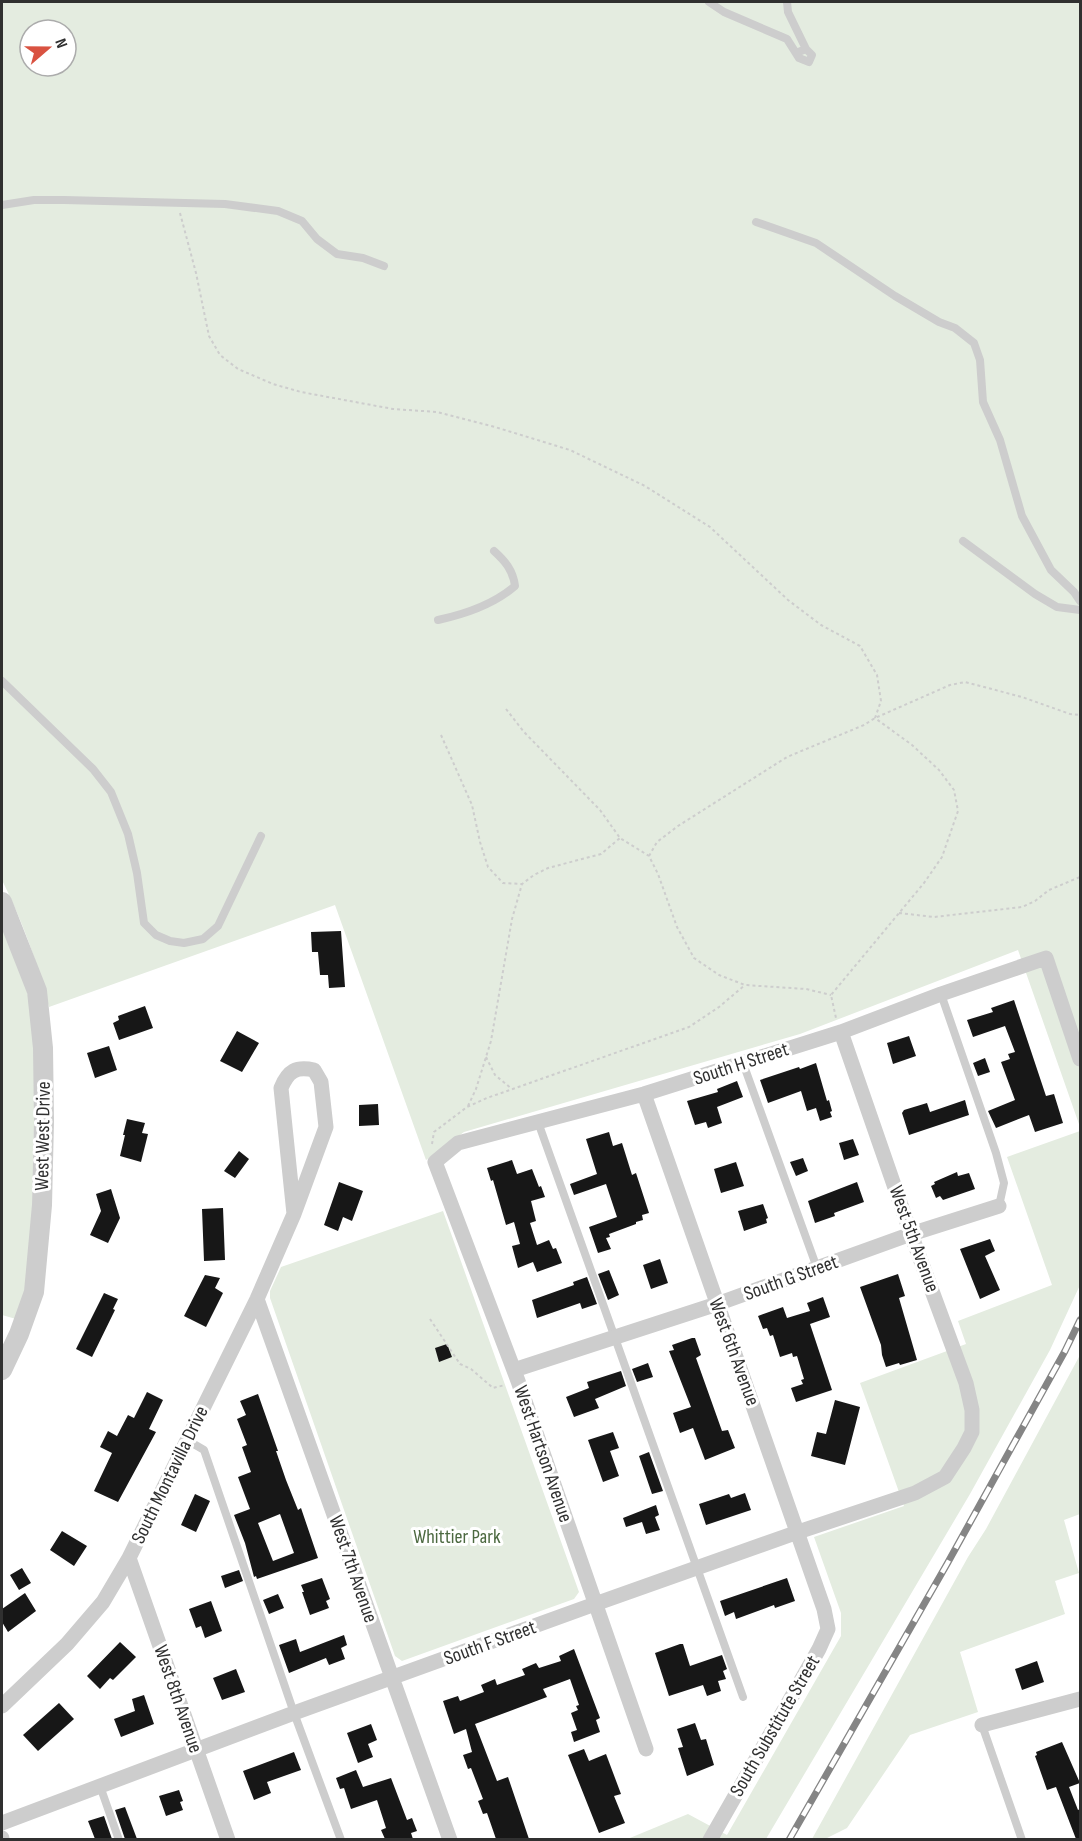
<svg xmlns="http://www.w3.org/2000/svg" width="1082" height="1841" viewBox="0 0 1082 1841" font-family="'Sofia Sans Condensed',sans-serif">
	<style>
		.green { fill: #e4ece0; fill-rule: evenodd }
		.building { fill: #171717; fill-rule: evenodd }
		.lines { fill: none; stroke-linecap: round; stroke-linejoin: round }
		.path { stroke: #cdcdcd; stroke-width: 2; stroke-dasharray: 3 3; stroke-linecap: butt }
		.service { stroke: #cdcdcd; stroke-width: 8 }
		.minor { stroke: #cdcdcd; stroke-width: 15 }
		.tertiary { stroke: #cdcdcd; stroke-width: 20 }
		.rail-casing { stroke: #858585; stroke-width: 7 }
		.rail { stroke: #fff; stroke-width: 4.5; stroke-dasharray: 14; stroke-linecap: butt }
		.labels { text-anchor: middle; dominant-baseline: central; stroke-width: 6; stroke-linejoin: round; paint-order: stroke }
		.street-label { font-size: 20px; fill: #303030; stroke: #fff }
		.park-label { font-size: 20px; fill: #4c6940; stroke: #fff }
	</style>
	<rect width="100%" height="100%" fill="#fff"/>
	<path class="green" d="M2 2H1080V1127L1018 950 800 1034 464 1132 426 1160 335 905 49 1007C38 964 22 920 2 880ZM30 30H66V66H30Z
		M2 920 14 947 36 1023 32 1230 26 1287 16 1319 2 1315Z
		M1080 1131V1285L1050 1350 970 1494 766 1839 625 1840 688 1814 727 1835 841 1636V1613L814 1537 904 1506 860 1383 966 1344 958 1321 1052 1285 1007 1157Z
		M443 1211 579 1592 574 1599 402 1661 395 1656 270 1298V1291L281 1267Z
		M1080 1355V1514L1064 1520 1079 1573 1055 1581 1065 1614 960 1652 978 1712 910 1735 847 1828 825 1839H812L968 1557 986 1529Z"/>
	<path class="building" d="M341 931 345 987 329 988 328 975H320L318 952H312L311 932Z
		M1014 1000 1046 1096 1054 1094 1063 1123 1035 1132 1029 1115 996 1128 988 1111 1015 1100 1001 1062 1010 1059 1008 1054 1015 1052 1005 1026 973 1037 967 1020 993 1012 991 1008Z
		M145 1006 153 1028 119 1040 113 1023 119 1020 118 1016Z
		M237 1031 259 1043 242 1072 220 1061Z
		M909 1036 916 1056 893 1064 887 1043Z
		M109 1046 117 1070 95 1078 87 1053Z
		M985 1058 990 1072 978 1076 973 1063Z
		M816 1063 827 1101 829 1100 832 1111 830 1112 832 1117 820 1121 816 1108 807 1111 801 1091 768 1103 760 1080 799 1067 800 1069Z
		M737 1081 743 1097 717 1107 722 1123 708 1128 706 1122 695 1125 687 1101 718 1092 717 1089Z
		M965 1100 969 1115 909 1135 902 1113 904 1110 927 1103 930 1112Z
		M378 1104 379 1125 359 1126V1105Z
		M127 1119 145 1123 142 1133 148 1134 141 1162 120 1156 125 1135H123Z
		M609 1132 613 1146 622 1143 632 1175 636 1173 649 1213 642 1215 643 1220 636 1222V1224L609 1234 610 1237 606 1238 611 1249 598 1253 589 1227 617 1217 606 1184 574 1195 570 1184 597 1174 586 1139Z
		M853 1139 859 1155 844 1160 839 1143Z
		M239 1151 249 1159 235 1178 224 1171Z
		M803 1158 808 1171 796 1176 790 1162Z
		M512 1160 517 1174 532 1169 539 1187 541 1186 545 1197 531 1201 536 1221 530 1223 537 1245 549 1240 553 1249 556 1248 562 1263 537 1272 533 1262 518 1268 512 1246 520 1244 514 1222 506 1225 493 1180 491 1181 487 1168Z
		M736 1162 744 1186 721 1193 714 1169Z
		M957 1172 958 1176 969 1173 975 1189 943 1200 940 1196 936 1198 931 1186 935 1184 934 1182Z
		M339 1182 363 1191 352 1221 343 1217 338 1231 324 1225Z
		M857 1182 864 1202 834 1213 835 1216 815 1223 808 1201Z
		M111 1189 120 1218 108 1243 90 1235 101 1211 96 1194Z
		M763 1204 768 1218 766 1219 767 1223 744 1231 738 1211Z
		M223 1208 225 1260 204 1261 202 1209Z
		M990 1239 995 1251 985 1256 1000 1290 980 1299 960 1249Z
		M660 1259 668 1283 651 1289 643 1265Z
		M609 1270 619 1295 608 1300 598 1274Z
		M898 1274 905 1296 899 1298 917 1360 900 1365 899 1363 886 1367 882 1355 881 1345 860 1287Z
		M205 1275 220 1278 215 1288 223 1293 206 1327 184 1316Z
		M587 1277 597 1304 582 1309 580 1303 537 1318 532 1300 574 1285 573 1282Z
		M104 1293 118 1299 113 1309 115 1310 92 1357 76 1349Z
		M823 1297 830 1317 810 1324 832 1390 796 1402 791 1388 803 1384 801 1380 804 1379 797 1356 793 1357 792 1353 780 1357 773 1335 770 1336 767 1328 763 1329 758 1316 783 1307 787 1318 810 1311 807 1303Z
		M692 1338H695L701 1355 696 1358 722 1431 728 1430 735 1448 705 1460 693 1428 680 1433 673 1413 691 1407 669 1351 674 1350 672 1345Z
		M447 1344 452 1357 439 1362 435 1348Z
		M648 1363 653 1377 637 1382 632 1369Z
		M621 1371 626 1386 595 1399 599 1408 574 1417 566 1397 589 1388 587 1382Z
		M147 1392 163 1400 149 1429 156 1432 118 1502 94 1491 112 1453 100 1447 108 1431 117 1436 128 1415 134 1418Z
		M258 1394 278 1451H276L286 1480 298 1510 301 1508 318 1558 257 1579 256 1576 254 1577 245 1543 234 1515 250 1509 238 1477 251 1472 242 1447 247 1445 237 1419 246 1415 240 1401ZM280 1514 294 1553 273 1561 258 1523Z
		M835 1400 860 1407 845 1465 811 1456 817 1432 826 1434Z
		M613 1432 619 1448 610 1451 619 1476 603 1482 588 1440Z
		M649 1452 663 1491 652 1494 639 1456Z
		M745 1493 751 1510 706 1525 699 1504 729 1494 731 1498Z
		M195 1494 210 1501 196 1532 181 1525Z
		M656 1505 659 1515 655 1517 660 1530 646 1534 642 1522 626 1527 623 1518Z
		M62 1531 87 1546 74 1566 50 1550Z
		M22 1568 31 1583 19 1590 10 1575Z
		M239 1570 243 1581 225 1588 221 1576Z
		M322 1578 330 1599 326 1601 329 1608 310 1615 302 1592H304L301 1585Z
		M787 1578 795 1601 775 1608 774 1605 736 1619 734 1612 725 1616 720 1601Z
		M25 1593 36 1611 8 1632 2 1622V1609Z
		M278 1594 284 1608 269 1614 263 1600Z
		M211 1601 222 1631 205 1638 201 1626 196 1628 189 1609Z
		M344 1635 347 1645 341 1648 345 1659 329 1665 326 1658 289 1673 279 1645 296 1639 300 1652Z
		M120 1642 136 1657 113 1680 110 1678 100 1689 87 1676Z
		M680 1644H683L690 1666 722 1655 727 1669 723 1671 726 1679 718 1681 721 1691 707 1696 703 1685 669 1696 655 1653Z
		M574 1649 600 1718 596 1720 600 1732 574 1742 571 1732 577 1730 571 1713 578 1710 576 1706 579 1705 570 1679 543 1689 547 1697 475 1724 497 1781 508 1777 529 1839H496L487 1813 483 1814 478 1801 483 1799 471 1768 468 1769 463 1755 472 1752 466 1729 454 1734 443 1701 458 1696 460 1701 484 1692 481 1685 495 1679 497 1685 525 1675 522 1669 536 1663 539 1668 561 1661 559 1656Z
		M1037 1661 1044 1682 1022 1690 1015 1669Z
		M236 1669 245 1692 222 1700 213 1678Z
		M144 1695 154 1724 121 1737 114 1719 135 1711 132 1699Z
		M59 1703 74 1719 38 1751 23 1735Z
		M695 1723 701 1740 706 1739 714 1765 687 1776 678 1748 683 1747 677 1729Z
		M371 1724 377 1740 368 1744 373 1757 358 1763 347 1733Z
		M1062 1742 1080 1783 1069 1787 1078 1810 1080 1809V1839H1076L1056 1787 1047 1790 1035 1756 1037 1755 1036 1752Z
		M584 1749 589 1761 606 1754 621 1794 614 1796 625 1823 599 1833 568 1755Z
		M294 1752 301 1770 267 1782 271 1793 254 1800 243 1771Z
		M356 1770 363 1787 391 1778 407 1820 412 1818 417 1831 411 1833 413 1839H385L381 1830 386 1828 377 1800 351 1809 344 1788 340 1789 336 1778Z
		M179 1790 183 1801 180 1802 183 1810 166 1816 159 1796Z
		M125 1807 137 1839H125L115 1810Z
		M104 1816 112 1839H95L88 1821Z"/>
	<g class="lines">
		<path class="path" d="M180 213 196 273 209 336 220 355 238 369 273 384 301 392 393 409 437 412 495 427 570 450 645 486 710 527 788 600 821 625 860 646 877 675 881 701 875 718 912 745 939 770 954 790 958 811 942 857 924 883 831 995 836 1018
			M506 709 524 732 600 810 620 838 649 856 658 874 677 927 694 958 719 975 745 985 806 989 831 995
			M441 735 472 805 480 842 488 867 503 883 522 884
			M649 856 657 842 678 826 787 757 864 725 875 718 950 685 965 682 1022 697 1070 714 1080 715
			M899 913 934 917 1022 907 1035 901 1049 890 1080 877
			M486 1057 495 1075 512 1089
			M468 1106 476 1089 491 1041 512 919 522 884 534 875 548 868 601 854 620 838
			M432 1144 434 1132 467 1107 487 1098 689 1027 719 1007 745 985
			M430 1319 460 1364 471 1369 493 1388 505 1385"/>
		<path class="service" d="M709 2 724 12 787 39 799 58 809 62 812 55 806 49 796 53
			M787 2 788 12 806 49
			M2 205 34 200H64L225 204 278 211 302 221 317 239 337 254 363 258 384 266
			M756 222 816 243 895 296 939 322 955 328 974 343 980 360 983 402 1000 440 1022 516 1051 570 1074 592 1080 601
			M963 541 1035 594 1057 607 1080 610
			M438 620C466 614 493 605 515 586 513 570 505 561 494 551
			M2 681 93 769 111 792 128 834 137 873 144 923 156 935 170 941 184 943 203 939 218 926 261 836
			M941 994 996 1153 1004 1183 999 1206
			M743 1063 817 1268
			M538 1122 743 1697
			M187 1440 204 1450 294 1713 341 1840
			M982 1725 1022 1840
			M100 1786 119 1840"/>
		<path class="minor" d="M644 1094 824 1609 828 1629 819 1649 710 1840
			M257 1299 450 1840
			M514 1370 717 1304 911 1234 999 1206
			M129 1558 228 1840
			M2 1706 67 1644 103 1602 129 1558 257 1299 294 1214 326 1127 321 1082 314 1070C296 1066 288 1071 281 1088L294 1214
			M982 1725 1080 1699
			M646 1749 518 1381 435 1162 458 1143 644 1094 841 1032 941 994 1046 958 1080 1059
			M2 1823 294 1713 595 1604 798 1532 915 1493 945 1477 964 1448 972 1432V1410L966 1383 911 1234 841 1032
			M2 1838V1840"/>
		<path class="tertiary" d="M2 902 37 991 43 1048 44 1121 42 1205 34 1292 19 1334 2 1370"/>
		<defs>
			<path id="rail" d="M789 1840 947 1564 1065 1351 1080 1320"/>
		</defs>
		<use href="#rail" class="rail-casing"/>
		<use href="#rail" class="rail"/>
	</g>
	<g class="labels">
		<g class="street-label">
			<text transform="translate(741 1064) rotate(-18)">South H Street</text>
			<text transform="translate(43 1136) rotate(-89)">West West Drive</text>
			<text transform="translate(914 1239) rotate(70)">West 5th Avenue</text>
			<text transform="translate(791 1278) rotate(-20)">South G Street</text>
			<text transform="translate(734 1352) rotate(70)">West 6th Avenue</text>
			<text transform="translate(543 1454) rotate(71)">West Hartson Avenue</text>
			<text transform="translate(170 1475) rotate(-64)">South Montavilla Drive</text>
			<text transform="translate(353 1569) rotate(71)">West 7th Avenue</text>
			<text transform="translate(490 1643) rotate(-20)">South F Street</text>
			<text transform="translate(178 1699) rotate(71)">West 8th Avenue</text>
			<text transform="translate(775 1726) rotate(-60)">South Substitute Street</text>
		</g>
		<g class="park-label">
			<text x="457" y="1537">Whittier Park</text>
		</g>
	</g>
	<rect width="1082" height="1841" fill="none" stroke="#303030" stroke-width="6"/>
	<g transform="translate(48 48) rotate(70)"><circle r="28" fill="#ffffff" stroke="#acacac" stroke-width="1.5"/>
	<path d="M0-4.5L10 22L0 15L-10 22Z" fill="#d95241"/>
	<text y="-9" font-size="16" font-weight="bold" text-anchor="middle" fill="#303030">N</text>
	</g>
</svg>
